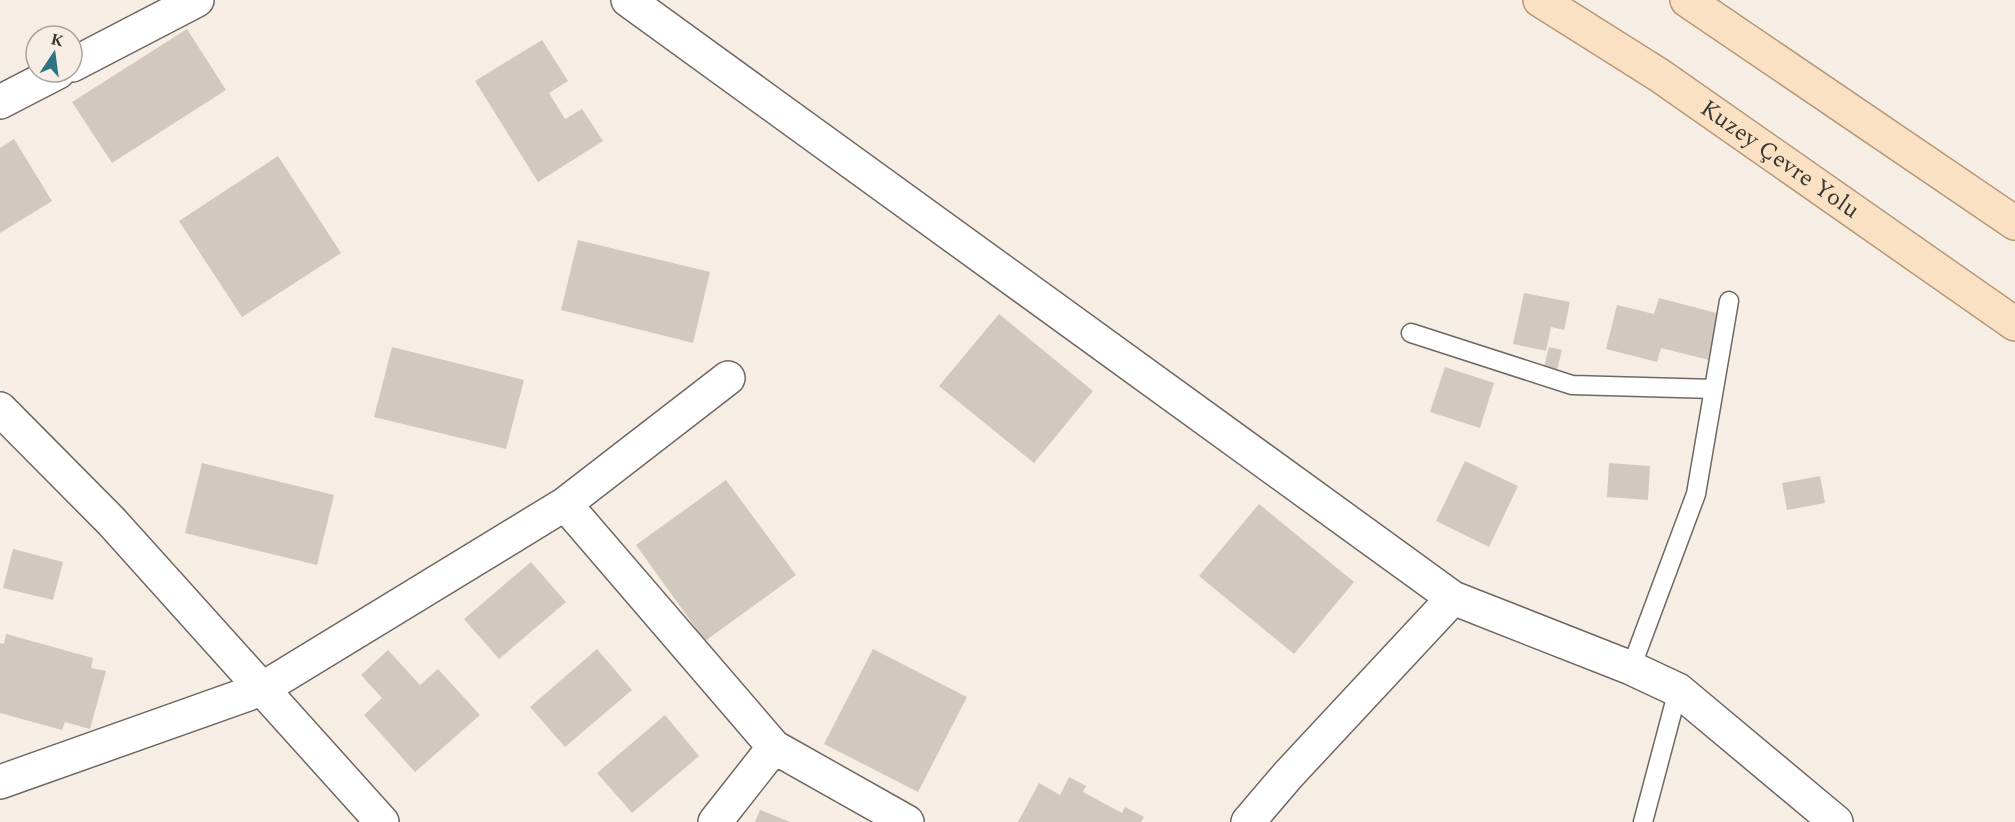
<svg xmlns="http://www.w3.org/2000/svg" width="2015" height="822" viewBox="0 0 2015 822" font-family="Spectral,serif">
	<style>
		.building { fill: #d1c9c0 }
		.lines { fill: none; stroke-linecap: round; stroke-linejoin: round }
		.service-casing { stroke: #706860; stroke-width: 21 }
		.minor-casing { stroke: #706860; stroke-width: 36 }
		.primary-casing { stroke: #b69878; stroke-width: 36 }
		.service { stroke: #fff; stroke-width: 18 }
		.minor { stroke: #fff; stroke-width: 33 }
		.primary { stroke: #fbe1c4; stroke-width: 33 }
		.labels { text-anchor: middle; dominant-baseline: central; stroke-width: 4.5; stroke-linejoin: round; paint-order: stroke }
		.street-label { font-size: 24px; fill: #3a3733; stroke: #f6eee5 }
	</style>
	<rect width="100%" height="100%" fill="#f6eee5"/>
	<path class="building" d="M187 29 226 90 112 163 72 102Z
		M542 40 568 81 549 93 565 119 582 109 603 141 538 182 475 81Z
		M14 139 52 201 0 233V148Z
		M278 156 341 253 242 317 179 221Z
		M578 240 710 272 693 343 561 310Z
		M1524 293 1570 302 1564 330 1551 327 1546 351 1513 344Z
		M1659 298 1720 314 1709 360 1661 348 1657 362 1606 349 1617 305 1654 314Z
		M999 314 1093 391 1034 463 939 386Z
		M392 347 524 380 506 449 374 417Z
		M1549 347 1562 350 1557 370 1544 367Z
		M1445 367 1494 383 1480 428 1430 412Z
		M1465 461 1518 486 1489 547 1436 521Z
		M202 463 334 495 317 565 185 533Z
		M1609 463 1650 466 1648 500 1607 497Z
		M1820 476 1825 503 1787 510 1782 483Z
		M726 480 796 575 705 641 636 545Z
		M1259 504 1354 582 1294 654 1199 576Z
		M13 549 63 562 53 600 3 588Z
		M531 562 566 602 499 659 464 619Z
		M6 634 93 658 91 668 106 671 90 729 65 722 62 730 0 713V643L4 644Z
		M597 649 632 690 565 747 530 707Z
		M873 649 967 697 918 792 824 744Z
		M388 650 420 685 438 669 480 715 415 772 364 715 382 698 361 675Z
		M665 715 699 756 632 813 597 773Z
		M1069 777 1086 786 1083 792 1122 813 1125 807 1144 817 1141 822H1018L1039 783 1060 795Z
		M760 810 790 822H755Z"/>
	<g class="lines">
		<defs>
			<path id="service" d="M1411 333 1572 385 1714 389
				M1631 668 1696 494 1729 301
				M1643 822 1678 690"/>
			<path id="minor" d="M628 0 1453 598
				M72 65 197 0
				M0 102 58 72
				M0 409 112 522 382 822
				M565 504 774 747 907 822
				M0 782 262 689 565 504 728 378
				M715 822 774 747
				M1248 822 1288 775 1453 598 1631 668 1678 690 1836 822"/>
			<g id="primary">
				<path id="s1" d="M1540 0 1659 75 2015 324"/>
				<path d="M1687 0 2015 223"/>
			</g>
		</defs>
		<use href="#service" class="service-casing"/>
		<use href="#minor" class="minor-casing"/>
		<use href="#primary" class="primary-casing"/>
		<use href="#service" class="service"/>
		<use href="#minor" class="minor"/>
		<use href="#primary" class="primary"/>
	</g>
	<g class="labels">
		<g class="street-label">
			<text stroke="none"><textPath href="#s1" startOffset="288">Kuzey Çevre Yolu</textPath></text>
		</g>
	</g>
	<g transform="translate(54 54) rotate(13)"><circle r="28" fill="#f6eee5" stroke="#aba59e" stroke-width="1.5"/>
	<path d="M0-4.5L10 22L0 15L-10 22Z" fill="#307484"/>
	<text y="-9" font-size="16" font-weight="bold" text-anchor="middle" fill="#3a3733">K</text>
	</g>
</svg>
